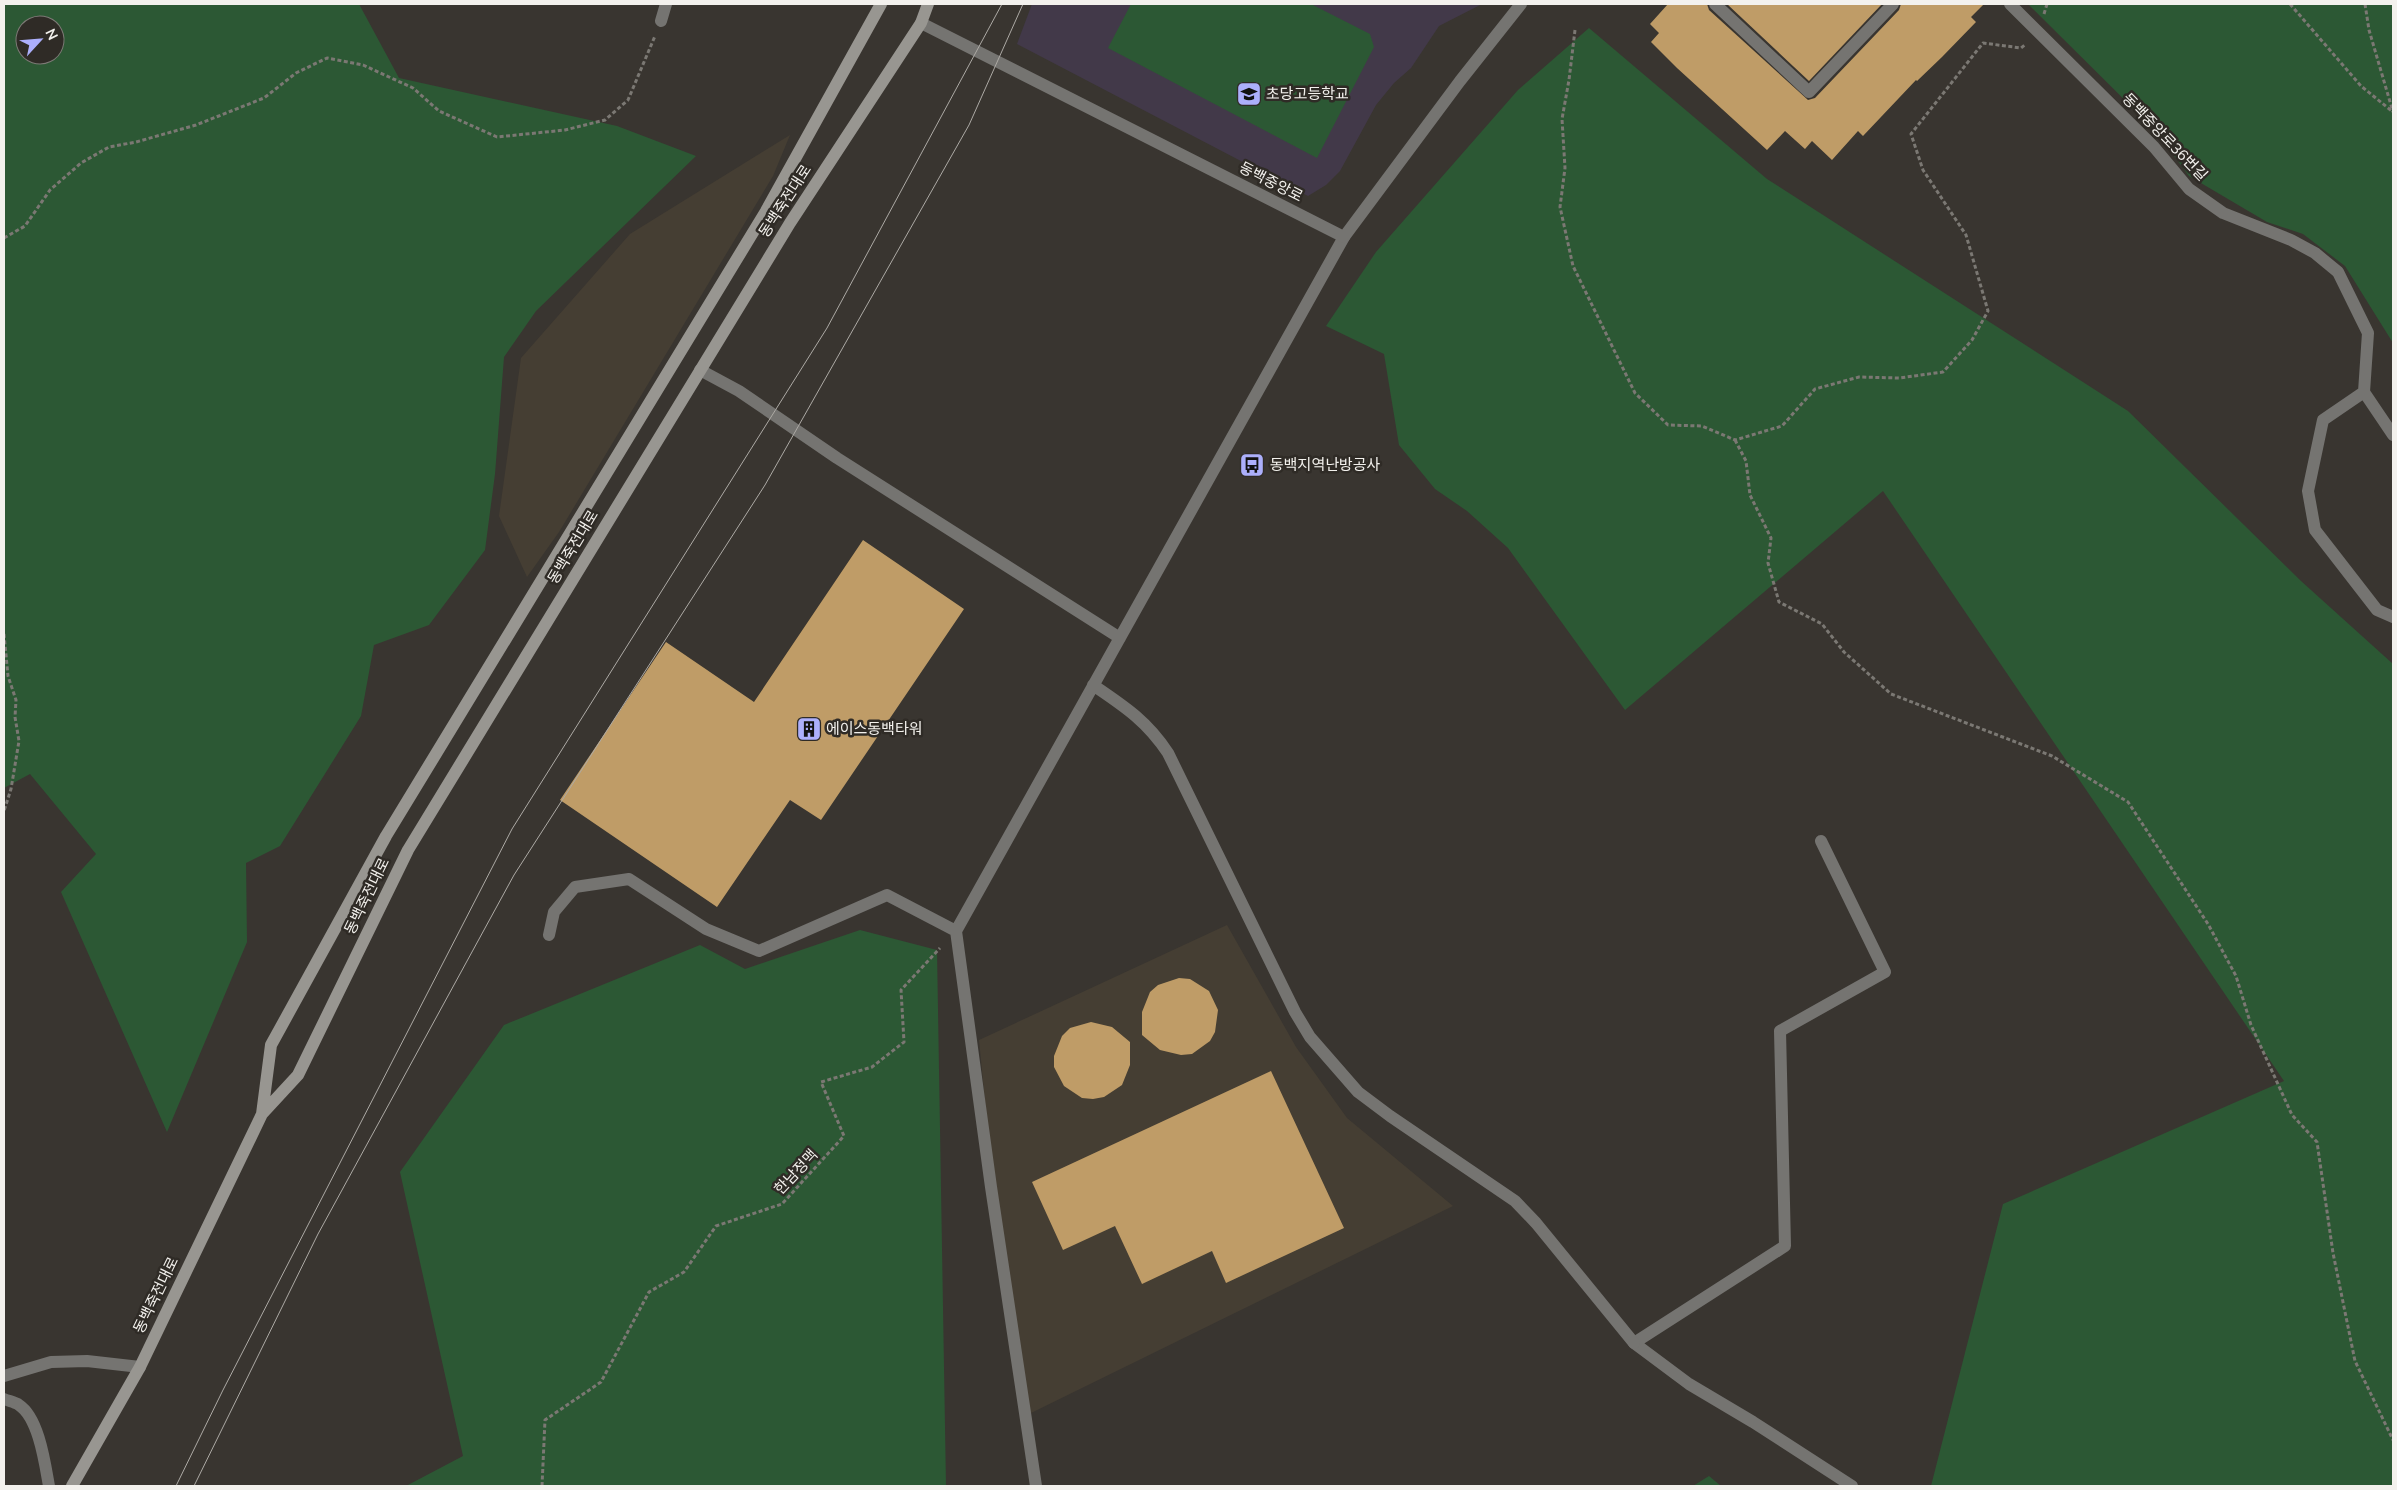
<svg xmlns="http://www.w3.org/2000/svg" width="2397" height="1490" viewBox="0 0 2397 1490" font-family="'Nunito Sans','Noto Sans KR',sans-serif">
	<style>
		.built { fill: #453e33 }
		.education { fill: #423949 }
		.green { fill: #2c5834; fill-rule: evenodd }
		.building { fill: #bf9c67 }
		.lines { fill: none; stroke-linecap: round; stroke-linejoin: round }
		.path { stroke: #7b7873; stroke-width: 3; stroke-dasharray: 4 2.5; stroke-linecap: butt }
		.service { stroke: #757471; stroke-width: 12 }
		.minor { stroke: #757471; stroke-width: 12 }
		.tertiary { stroke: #757471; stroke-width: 12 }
		.secondary { stroke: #989691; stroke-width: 12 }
		.tram { stroke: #adaaa5; stroke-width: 1 }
		.labels { text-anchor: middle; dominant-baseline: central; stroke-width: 5; stroke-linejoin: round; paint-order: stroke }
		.poi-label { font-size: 15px; fill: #f3f1ed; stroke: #2f2b26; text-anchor: start }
		.street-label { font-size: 15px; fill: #f3f1ed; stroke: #2f2b26 }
	</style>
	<rect width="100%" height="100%" fill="#393530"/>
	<path class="built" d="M790 135 773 176 559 532 527 577 499 516 521 358 630 234Z
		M1227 925 1296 1047 1347 1118 1453 1206 1029 1414 994 1192 979 1040Z"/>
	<path class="education" d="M1032 4H1482L1439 26 1411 68 1394 83 1376 105 1340 171 1326 185 1308 196 1017 44Z"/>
	<path class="green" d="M4 4H359L399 78 617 126 696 156 536 311 504 357 495 474 485 550 429 625 374 645 361 716 280 846 246 863 247 942 167 1132 61 892 96 854 30 774 4 788ZM25 25H55V55H25Z
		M1131 4H1311L1370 34 1374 47 1317 158 1108 48Z
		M2028 4H2393V343L2345 266 2303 234 2267 222 2189 176 2155 130Z
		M1589 28 1767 179 2128 411 2301 581 2393 664V1486H1931L2003 1204 2284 1081 1883 491 1625 710 1508 548 1467 511 1435 489 1399 445 1384 354 1326 326 1376 252 1518 90Z
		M860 930 937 950 946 1486H406L463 1456 400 1172 504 1025 700 945 745 969Z
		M1709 1476 1721 1486H1693Z"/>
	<path class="building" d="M1668 4H1707L1709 10 1808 100 1815 98 1899 10 1901 4H1984L1971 17 1976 22 1942 57 1917 81 1916 80 1863 136 1858 131 1832 160 1812 141 1805 149 1785 131 1767 150 1677 68 1651 42 1659 33 1650 24Z
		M1727 4H1882L1809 81Z
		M863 540 964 609 821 820 790 800 717 907 560 800 666 642 754 702Z
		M1179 978 1190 979 1209 991 1218 1010 1215 1032 1210 1041 1192 1054 1181 1055 1160 1050 1142 1035V1012L1150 992 1158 985Z
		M1091 1022 1112 1027 1130 1042V1065L1122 1085 1104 1097 1093 1099 1082 1098 1064 1086 1054 1067V1056L1062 1036 1070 1028Z
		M1271 1071 1344 1228 1226 1283 1212 1251 1142 1284 1115 1226 1063 1250 1032 1182Z"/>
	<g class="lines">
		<path class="path" d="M2290 4 2361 86 2393 112
			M2365 4 2369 30 2393 112
			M2044 14 2047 4
			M1575 30 1569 80 1562 119 1565 168 1560 207 1573 266 1635 393 1668 425 1702 426 1735 440 1782 426 1815 389 1859 377 1899 378 1943 372 1972 340 1988 311 1966 235 1923 170 1911 134 1983 43 2021 48 2026 44
			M4 238 25 226 50 190 81 163 109 147 136 142 196 125 264 98 296 73 327 58 363 65 413 88 439 111 497 137 565 130 605 120 628 100 655 36
			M1735 440 1746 461 1750 495 1771 538 1768 563 1779 602 1822 624 1844 652 1891 694 2052 756 2128 802 2208 924 2236 976 2251 1025 2292 1115 2317 1142 2333 1253 2355 1361 2393 1440
			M4 634 8 676 16 700 15 717 19 741 11 789 4 811
			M542 1486 545 1420 601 1382 649 1292 684 1272 716 1226 782 1204 844 1136 821 1082 872 1067 904 1042 901 990 940 948"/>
		<path class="service" d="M661 21 666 4
			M1821 841 1885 972 1780 1031 1785 1246 1634 1343 1689 1384 1753 1422 1852 1486"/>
		<path class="minor" d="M1715 4 1809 92 1893 4
			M2010 4 2154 147 2189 189 2223 213 2291 240 2315 253 2338 272 2368 333 2364 392 2393 435
			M700 370 739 391 837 458 1120 638
			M2364 392 2323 420 2308 491 2315 530 2377 610 2393 617
			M1093 685C1124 706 1147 721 1168 753L1295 1012 1310 1037 1358 1092 1390 1116 1515 1201 1536 1223 1634 1343
			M549 935 554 912 575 887 629 879 706 929 759 951 887 895 956 931
			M4 1376 51 1362 87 1361 140 1367
			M4 1399C8 1401 15 1402 19 1405 39 1418 45 1464 49 1486
			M1036 1486 991 1187 956 931 1344 237"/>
		<path class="tertiary" d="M921 23 1344 237 1460 81 1521 4"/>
		<path class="secondary" d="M262 1114 271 1045 386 836 766 211 881 4
			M72 1486 140 1367 262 1114 298 1075 408 850 790 223 921 23 928 4"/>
		<path class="tram" d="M176 1486 223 1390 512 829 827 328 1002 4
			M194 1486 318 1234 514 875 765 485 969 125 1023 4"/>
	</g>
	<defs>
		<symbol id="school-square" viewBox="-11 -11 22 22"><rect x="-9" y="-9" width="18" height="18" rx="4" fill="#acaffb" stroke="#2f2b26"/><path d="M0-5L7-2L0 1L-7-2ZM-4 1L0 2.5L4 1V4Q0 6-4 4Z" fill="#111"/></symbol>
		<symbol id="bus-square" viewBox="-11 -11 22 22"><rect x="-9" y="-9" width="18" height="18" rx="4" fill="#acaffb" stroke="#2f2b26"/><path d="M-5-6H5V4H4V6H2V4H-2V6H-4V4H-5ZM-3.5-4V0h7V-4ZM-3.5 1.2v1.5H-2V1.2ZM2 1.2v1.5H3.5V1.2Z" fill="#111"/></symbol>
		<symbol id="building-square" viewBox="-11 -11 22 22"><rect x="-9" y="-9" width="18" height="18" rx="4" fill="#acaffb" stroke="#2f2b26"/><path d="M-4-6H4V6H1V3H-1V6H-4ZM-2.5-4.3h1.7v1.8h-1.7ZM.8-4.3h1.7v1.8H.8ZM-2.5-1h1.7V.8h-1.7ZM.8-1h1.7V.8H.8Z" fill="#111"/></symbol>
	</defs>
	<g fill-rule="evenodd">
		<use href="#school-square" x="1235" y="80" width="28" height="28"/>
		<use href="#bus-square" x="1238" y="451" width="28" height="28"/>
		<use href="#building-square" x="795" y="715" width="28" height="28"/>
	</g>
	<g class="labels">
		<g class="poi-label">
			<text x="1266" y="94">초당고등학교</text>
			<text x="1270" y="465">동백지역난방공사</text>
			<text x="826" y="729">에이스동백타워</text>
		</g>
		<g class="street-label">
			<text transform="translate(2165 137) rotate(46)">동백중앙로36번길</text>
			<text transform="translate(1271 182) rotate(27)">동백중앙로</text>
			<text transform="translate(785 201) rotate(-57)">동백죽전대로</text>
			<text transform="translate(573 547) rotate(-59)">동백죽전대로</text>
			<text transform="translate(367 896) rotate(-64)">동백죽전대로</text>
			<text transform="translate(796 1172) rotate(-47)">한남정맥</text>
			<text transform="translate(156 1295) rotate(-64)">동백죽전대로</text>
		</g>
	</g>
	<rect width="2397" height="1490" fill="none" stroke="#f3f1ed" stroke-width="10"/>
	<g transform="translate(40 40) rotate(64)"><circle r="24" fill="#2f2b26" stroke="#7d7a76"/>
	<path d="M0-4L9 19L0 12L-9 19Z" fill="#acaffb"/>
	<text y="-8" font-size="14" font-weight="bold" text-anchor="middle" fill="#f3f1ed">N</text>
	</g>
</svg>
